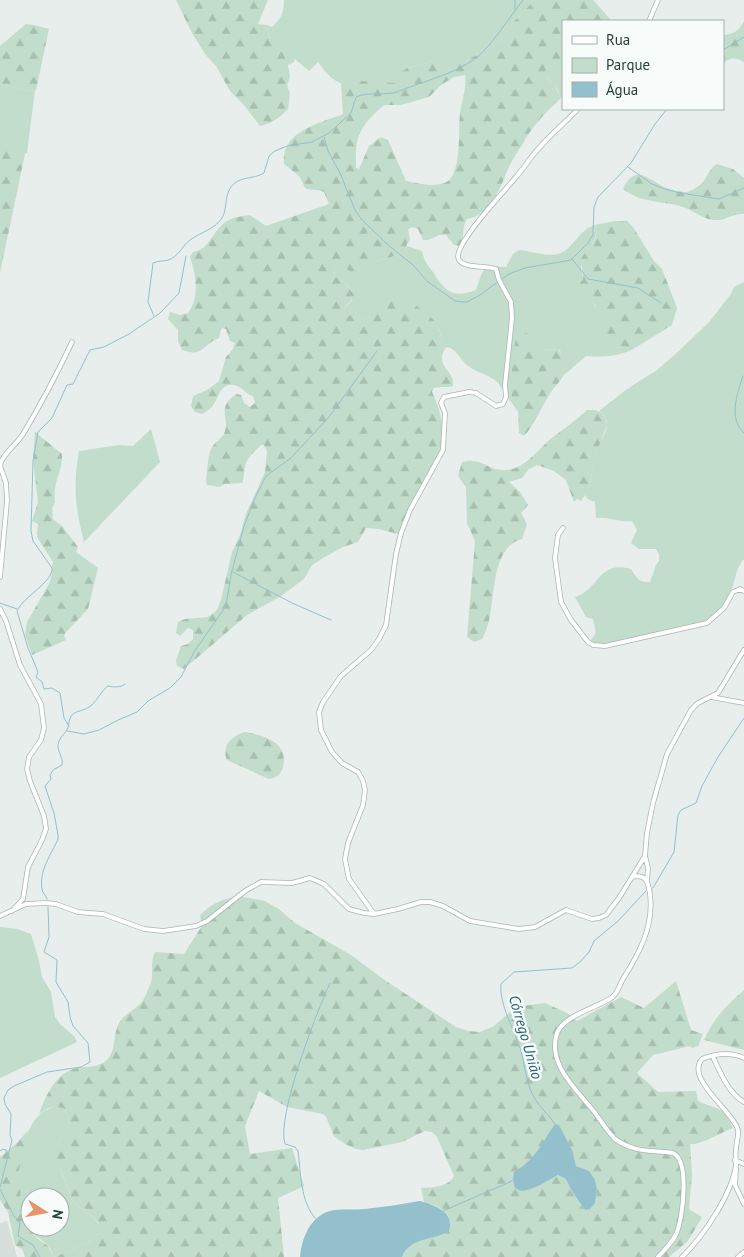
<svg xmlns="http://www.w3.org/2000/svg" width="744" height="1257" viewBox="0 0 744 1257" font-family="'PT Sans',sans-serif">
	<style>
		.built { fill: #d5deda }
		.green { fill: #c2ddcb; fill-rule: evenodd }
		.forest { fill: url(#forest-firs); fill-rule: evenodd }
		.water { fill: #94c0ce }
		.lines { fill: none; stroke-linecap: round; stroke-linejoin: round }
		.stream { stroke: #94c0ce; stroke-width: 1 }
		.minor-casing { stroke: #aab6b2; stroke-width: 5.5 }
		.minor { stroke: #fff; stroke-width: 4 }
		.labels { text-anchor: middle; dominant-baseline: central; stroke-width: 5; stroke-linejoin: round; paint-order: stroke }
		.water-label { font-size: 15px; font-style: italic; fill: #256377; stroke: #f7fbf9 }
	</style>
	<defs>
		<pattern id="forest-firs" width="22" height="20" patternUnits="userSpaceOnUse" patternTransform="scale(1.25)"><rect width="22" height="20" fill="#c2ddcb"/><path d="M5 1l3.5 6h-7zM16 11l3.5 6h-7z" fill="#a7bfaf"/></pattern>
	</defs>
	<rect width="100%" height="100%" fill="#e7eeeb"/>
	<path class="built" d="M7 1221 17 1257H0V1223Z"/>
	<path class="green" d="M284 0H534L518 18 515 20 499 41 466 61H434L407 68 396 83C385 84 375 82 364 82 359 81 354 83 349 84 335 85 325 72 318 62L309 71 269 37 267 25 272 27C281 19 284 13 284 0Z
		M553 66H563V96L561 98C559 94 558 89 555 86 549 78 546 80 545 68Z
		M0 84 30 91 35 90 27 153 24 154 0 143Z
		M595 225C600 243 585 250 581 266 581 270 582 275 583 279L579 284C584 298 588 295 595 306 607 325 606 348 635 348 621 356 602 358 586 356L564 375 565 370 560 350 540 349 529 334 513 371 512 403C506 397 501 385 496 381 488 374 477 373 468 366 459 360 458 348 445 347L439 329 373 315 368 319 342 315 343 310 352 300V291L344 282 335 276 334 269 336 265H371L377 261 398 255 405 251 407 246 422 251C424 261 427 264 433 272 445 291 452 299 476 290 484 268 481 265 506 267L513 254 519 250C532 251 545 257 558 254 574 249 579 229 595 225Z
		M744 282V559C736 567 736 578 732 588 726 602 719 611 708 621L605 645H595L589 642 596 633 593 619 586 617 575 597C600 589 598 560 631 569 636 577 639 583 650 582L656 565 659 561V554L656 549H639L631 543 637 530 632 521C620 523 608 516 596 518L595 502 588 499 585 496C594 480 592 459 600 442 603 436 607 431 607 424 607 418 604 414 599 411L627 389 657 370 680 350 710 321 731 294 734 287Z
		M151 429 160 462 84 542C75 506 73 487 79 451L119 445 133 446Z
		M0 927 17 929 31 934 39 961 42 977 51 992 55 1017 60 1024 75 1037 77 1042 0 1078Z
		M55 1107 63 1108 68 1115 69 1122 67 1130 58 1145 61 1170 73 1203 90 1214 99 1224V1233L88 1243 54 1257C52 1252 50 1247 46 1244 40 1238 31 1234 26 1226 11 1199 17 1112 55 1107ZM30 1197H60V1227H30Z"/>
	<path class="forest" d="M176 0H268L258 24 267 25 269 37 295 58 294 62 288 65 290 77 287 85 290 94 288 109C279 118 273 123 260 126L244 105 230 91 216 66 205 54 192 33Z
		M534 0H593L612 21H563V66H553L545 68 547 78 555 86 561 98C546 112 532 126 522 145 515 155 508 167 504 179 495 198 490 214 467 219 462 227 464 237 461 246L454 245 446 235C437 233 432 241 423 240L418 229 412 227 408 229 410 240 407 244 405 251 398 255 377 261 362 272H351L342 266 337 265 334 269 335 276 344 282 355 295 343 310V314L368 319C374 314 376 306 383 302 399 292 426 309 435 322 440 330 442 340 446 347 433 368 455 368 453 386 446 388 440 386 433 388L432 392C441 410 448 439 440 458 430 483 411 508 400 533L398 534 379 529 366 528 358 542 343 547 323 558 312 565 304 579 281 596 247 615 184 669 177 666 176 660 181 646 188 644 193 639V630L188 628 180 636 176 633 178 622 185 619 208 617 216 611 221 600 232 552 240 535 246 514 265 472 267 451 264 445H261C256 451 249 455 246 463 243 470 245 477 242 483L224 484 220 487 207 485 206 481C207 473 208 454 211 449 214 443 221 439 224 434 231 418 215 409 236 394L241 395 244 403 250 407 255 403 253 396C245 394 241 385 233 385 220 383 218 400 212 407 209 410 205 412 202 414L195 412 191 406 193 396 207 390 219 381 226 357 233 349 235 343 230 341 226 329 223 328 221 329 219 338C203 344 203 358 182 350L178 341V330L168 319 170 312 180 315 188 313C200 297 196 275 190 257L193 252C210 250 213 229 227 221 233 217 243 216 250 215L266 226 329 204 324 192C318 189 312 191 305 188L300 177 284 164C281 131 318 124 343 114L341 83 347 84 362 81 396 83 401 72 407 68 434 61H466L499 41 515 20 518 18ZM465 75C467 88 462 100 460 113 458 128 462 171 448 181 436 189 418 183 406 181L388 140 381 137 369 146 359 169 356 168C355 135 359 127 384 105H401L429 97 441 85 454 77Z
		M744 21V62C736 57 730 57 723 64V35C734 34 739 31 744 21Z
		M26 24 34 25 49 29 36 90 30 91 0 84V46Z
		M0 143 25 154 0 273Z
		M717 164 733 169 744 178V214C732 213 726 221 714 220 703 219 695 212 686 208 664 200 642 204 623 189 635 163 648 179 664 187 669 189 682 193 687 192 688 192 694 189 694 189 709 181 705 172 717 164Z
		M615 221H627L633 227 654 261 662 269 677 308 672 325 635 348H626L618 345 608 335 595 305 578 289 579 284 583 279 581 259C589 246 600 243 595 225Z
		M523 332 529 334 541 349 559 350C563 357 567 365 565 372 562 380 555 386 551 392 541 407 536 423 524 436L519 433 518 412 512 403V358L517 334Z
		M587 410H595L602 413 606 419 607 425 596 453 589 489 581 501 577 499 574 502 566 480 554 471 537 465 528 470 522 478 509 482 520 492 528 505 521 513 527 524 522 539C485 549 499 613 482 639L474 642 467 637 475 541 467 523 466 487 458 476 462 462C482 456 488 472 507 470 526 468 539 448 553 437 565 428 576 420 587 410Z
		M35 432 62 454C63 472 52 482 55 502L52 509 53 519 62 526 78 547 76 552 98 568 88 609 66 632 64 636 66 640 32 655 25 635 27 622 49 584 51 578 53 562 37 537 38 524 32 521 38 502 33 460Z
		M245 732C264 735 289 743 283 767 281 775 276 778 269 779L227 760C221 746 231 736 245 732Z
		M238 896 265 901 280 910 295 923 351 955 386 981 456 1027 469 1031 480 1032 494 1026 516 1007 545 1003 567 1013 577 1021 621 997 644 1008 676 981 691 1030 703 1034 698 1046 692 1048 690 1046 653 1055 637 1073 658 1092 696 1091 698 1101C719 1111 723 1105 733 1128 722 1132 699 1146 690 1144L692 1175 689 1209 702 1217 688 1241 669 1257H402C410 1237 433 1241 449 1231 455 1214 438 1205 424 1202L421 1188C433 1187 447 1188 454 1176L437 1137 432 1132 425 1131 402 1142 363 1150 356 1149 345 1144 334 1136 326 1117 323 1114 287 1107 259 1091 245 1126 250 1154 292 1148 304 1186 278 1198 284 1257H25L22 1249 15 1245 8 1212 0 1200V1157L18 1142 28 1130 19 1170 21 1205 26 1219V1226L38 1239 48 1246 54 1257 88 1243 99 1233V1223L90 1214 73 1203 57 1158 58 1145 67 1130 69 1122 68 1115 63 1108 55 1107 48 1108 39 1114C47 1093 57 1069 83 1067 92 1067 101 1066 108 1059 116 1049 113 1034 119 1023 124 1014 135 1010 142 1002 145 997 148 990 150 985 155 973 149 963 155 952L184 954 202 926 200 915C211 904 222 899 238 896ZM559 1125 574 1156 576 1166 597 1190 595 1203 585 1210 570 1188 566 1179 559 1175 541 1184 517 1190 513 1184 514 1173 529 1162Z
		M744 990V1050L704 1040C713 1019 727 1005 744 990Z"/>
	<path class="water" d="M555 1124 559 1125 573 1152 576 1166 589 1171 595 1180 597 1190 595 1203 590 1209 585 1210 570 1188 566 1179 558 1175C545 1182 507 1208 514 1172 536 1159 541 1144 555 1124Z
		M420 1201C435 1205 455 1212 449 1231 433 1241 410 1237 402 1257H300C302 1237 311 1214 334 1210 344 1209 355 1210 365 1209 384 1207 402 1204 420 1201Z"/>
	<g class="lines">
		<path class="stream" d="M515 10V0
			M723 50 744 37
			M324 137 328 151 340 173 355 210 362 220 387 244 413 265 427 281 455 301 462 302H467L480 295 509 274 525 268 571 260 587 244 593 235 594 207 598 197 631 163 655 124 667 109
			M628 167 652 184 665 189 680 193 719 199 744 188
			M572 259 588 279 638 288 661 303
			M154 316 148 302 153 263C159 260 165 262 171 259 181 253 182 246 190 240 199 233 215 229 222 218 229 206 222 190 238 181 246 177 256 178 264 173L269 156 275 151 287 146 312 142 329 133 351 113 356 97C369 91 384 96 397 92 423 81 453 75 476 58 494 43 508 19 523 0
			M743 376C737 394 728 419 744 433
			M233 572 292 603 331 620
			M0 603 17 609
			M69 726 64 718 60 693 52 688 44 689 42 682 36 677 38 672 36 667 28 648 17 611C23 597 53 582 52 568L33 541 31 531 33 461 38 432 52 418 67 385 73 384 90 350 104 347 129 334 160 313 179 293 186 256
			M67 731 84 734 99 730 118 720 137 712 148 701 170 688 181 677 194 652 226 606 231 575 244 526 255 498 266 476 291 458 329 417 377 351
			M653 888 674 852 678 815 681 810 696 803 702 786 718 757 744 718
			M47 899C46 895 42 893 42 889 39 870 51 855 58 839V835L54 813 45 786 51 779 50 775 53 770 62 765C64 756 55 751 59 741 61 736 65 734 68 728 70 707 79 715 92 705 98 699 101 691 108 686 113 687 121 688 125 684
			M555 1124C549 1115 539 1107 534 1097 526 1083 525 1066 521 1051 515 1031 499 1005 501 984L514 972 572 968 580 962 589 952 594 941 618 921 646 891
			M0 1151 3 1149 6 1150 8 1154
			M0 1187 12 1140 10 1135 11 1114 5 1104 4 1098 8 1090 14 1086 47 1072 81 1067 90 1062 88 1043 73 1026 70 1017 68 1002 56 982 57 960 44 952 49 937 48 907
			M0 1189 14 1216 20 1223 18 1236 33 1245 40 1257
			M443 1211 512 1181
			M316 1219C300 1202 301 1173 298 1151L295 1147 285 1144C276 1117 317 1011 330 983"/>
		<defs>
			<path id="minor" d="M649 21 658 0
				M563 528 558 535 555 558 561 602 571 620 588 642 593 645 605 646 707 623 724 608 733 592 740 589 744 591
				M0 577 7 501 6 483 0 466 1 462C6 451 17 444 23 434 41 404 57 374 72 342
				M0 609 6 621 20 665 41 704 44 728 41 740 29 757 27 769 30 781 44 816 46 829 42 840 28 867 23 899 12 911
				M711 697 744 703
				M645 856 648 868 647 881
				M632 877C646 874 648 881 650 894 654 926 640 952 623 979 619 985 618 994 611 998 597 1008 564 1015 557 1033 547 1063 575 1088 592 1109 600 1119 606 1130 615 1139 635 1153 650 1150 673 1153 690 1161 683 1216 677 1232 674 1241 665 1249 658 1257
				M374 914 349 879 345 859 348 843 363 805 365 790 363 781 358 772 342 763 332 752 321 730 319 712 323 702 341 676 371 650 379 639 386 625 396 554 401 533 410 510 443 450 445 413 441 403 444 397 469 392 476 393 496 406 503 404 506 397 505 385 512 318 511 302 499 280 496 269C487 265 465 269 459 260 450 247 507 189 516 177 525 167 531 156 540 147 552 133 566 122 578 109
				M0 916 26 904 45 903 56 904 78 912 103 914 144 929 163 931 196 926 207 921 245 891 261 882 292 883 310 878 324 884 349 909 364 913 374 914 398 909 421 902H430L443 906 470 921 519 929 535 927 566 910 592 919 599 918 606 915 619 898 645 856 647 833 653 803 667 754 691 710 698 703 718 693 744 650
				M713 1057C720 1072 729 1094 744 1102
				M735 1160 744 1164
				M736 1169 735 1185 744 1204
				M682 1257C703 1237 732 1194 736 1165 736 1160 735 1154 736 1149 736 1143 739 1136 738 1130 733 1111 685 1079 702 1059 715 1054 731 1052 744 1058
				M738 1257 744 1252"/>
		</defs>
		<use href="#minor" class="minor-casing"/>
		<use href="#minor" class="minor"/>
	</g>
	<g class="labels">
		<g class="water-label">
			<text transform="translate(526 1037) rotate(74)">Córrego União</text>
		</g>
	</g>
	<rect x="562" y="20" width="162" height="90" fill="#f7fbf9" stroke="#a4b0ad"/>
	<rect x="572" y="36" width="25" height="8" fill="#ffffff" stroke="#a4b0ad"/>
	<text x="606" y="45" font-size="15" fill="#273f3a">Rua</text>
	<rect x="572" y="58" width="25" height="15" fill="#c2ddcb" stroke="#a4b0ad"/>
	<text x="606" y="70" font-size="15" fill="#273f3a">Parque</text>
	<rect x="572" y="82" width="25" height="15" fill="#94c0ce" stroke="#a4b0ad"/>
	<text x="606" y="95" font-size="15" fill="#273f3a">Água</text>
	<g transform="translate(45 1212) rotate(101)"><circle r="24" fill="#f7fbf9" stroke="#a4b0ad"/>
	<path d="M0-4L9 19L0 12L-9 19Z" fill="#e6946c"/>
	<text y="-8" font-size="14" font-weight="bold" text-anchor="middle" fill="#273f3a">N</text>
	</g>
</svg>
